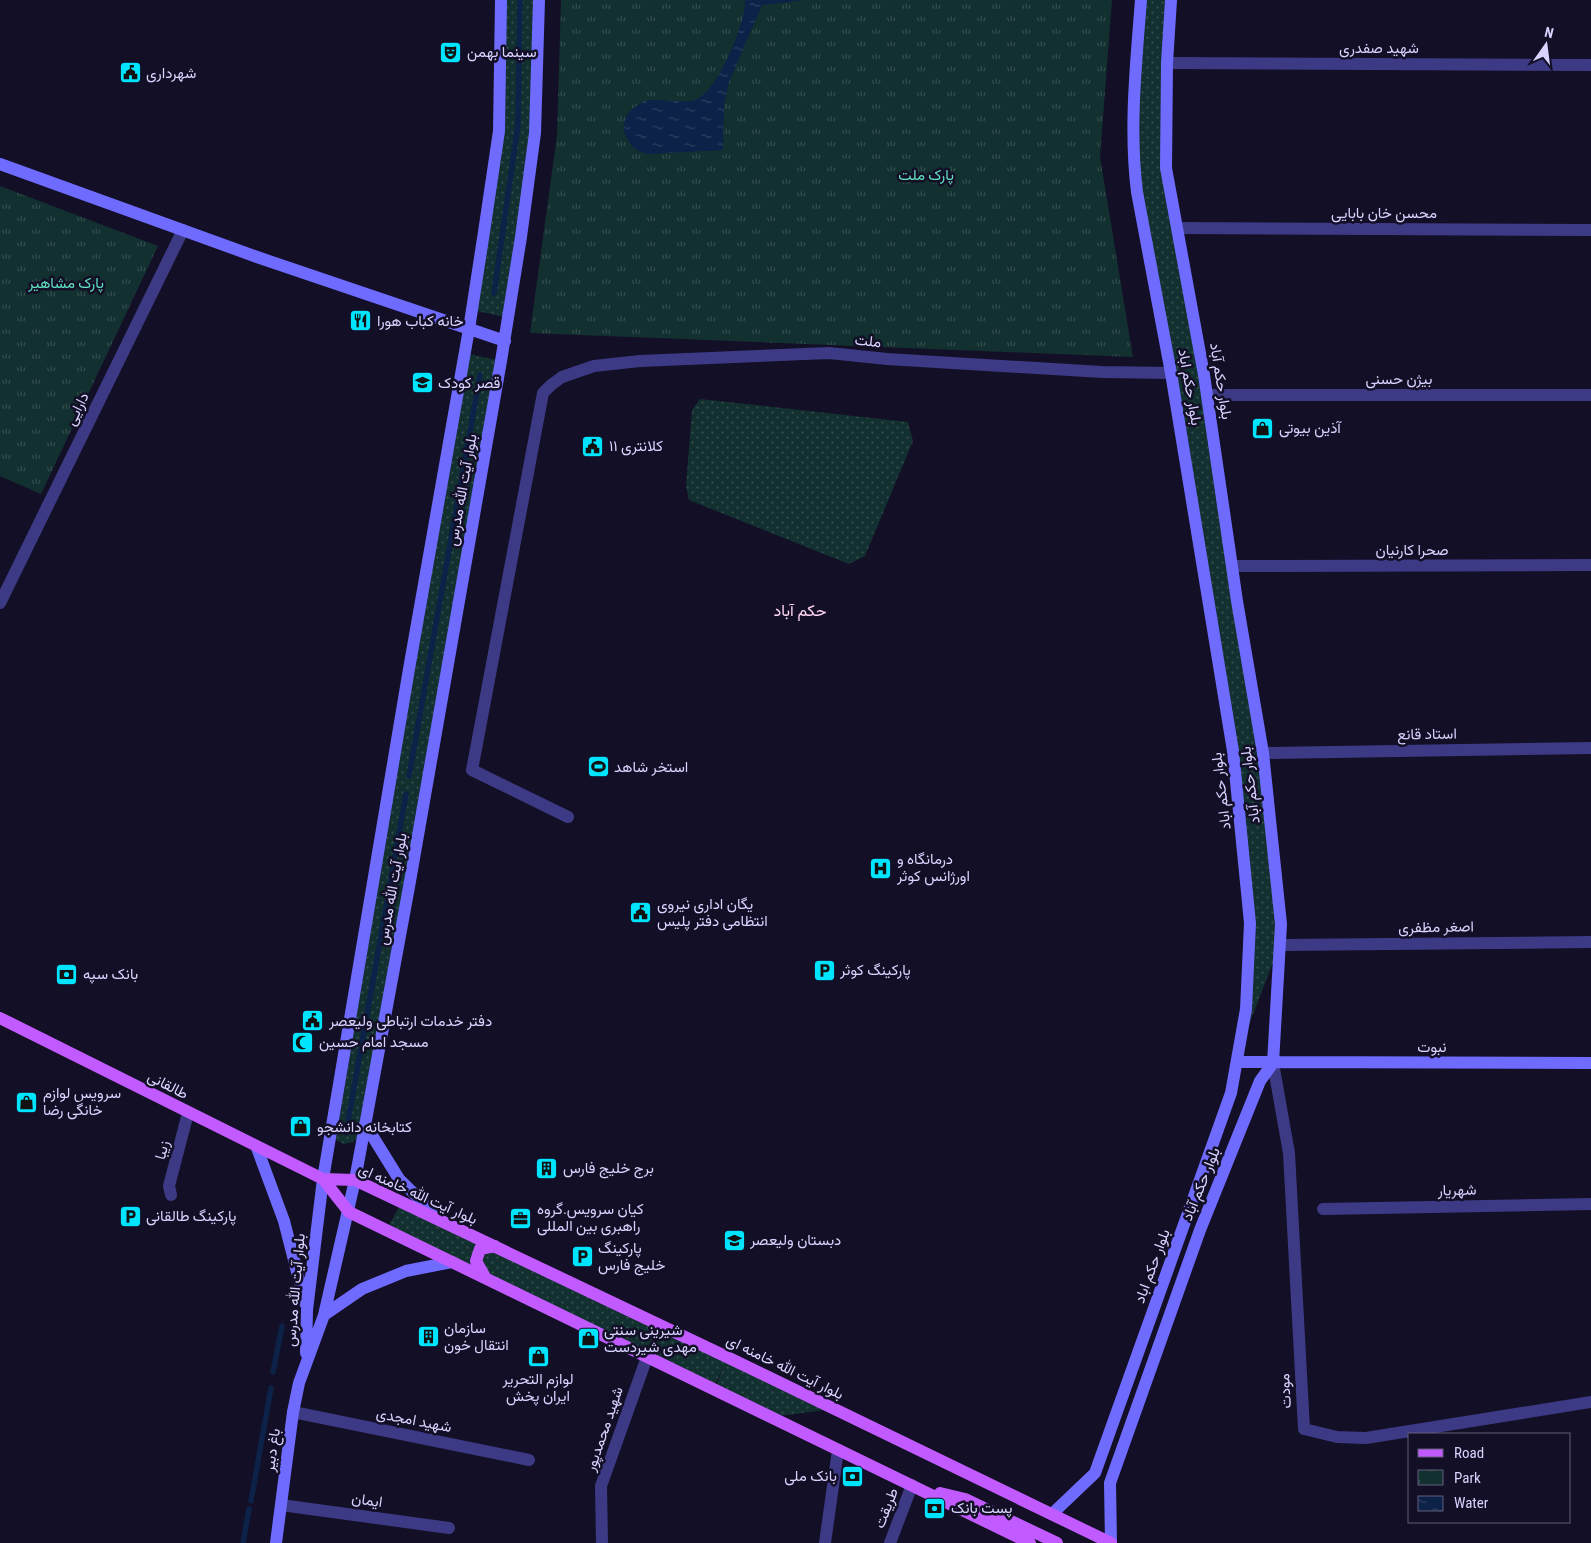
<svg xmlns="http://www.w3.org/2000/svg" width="1591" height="1543" viewBox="0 0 1591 1543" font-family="'Roboto Condensed',Vazirmatn,sans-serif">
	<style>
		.grass { fill: url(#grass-dots) }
		.park { fill: url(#park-tufts) }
		.water { fill: url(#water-ripples) }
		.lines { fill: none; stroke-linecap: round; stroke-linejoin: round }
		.stream { stroke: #0c2248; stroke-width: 5.5 }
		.street { stroke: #3d3a85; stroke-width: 12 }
		.secondary { stroke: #6f6bff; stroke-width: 12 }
		.primary { stroke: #c25bff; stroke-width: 12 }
		.labels { text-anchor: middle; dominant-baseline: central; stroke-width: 5; stroke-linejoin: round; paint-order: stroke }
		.street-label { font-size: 15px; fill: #d9d4ff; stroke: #130f26 }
		.poi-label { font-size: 15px; fill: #d9d4ff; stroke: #130f26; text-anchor: start }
		.park-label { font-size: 15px; fill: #5fe0c0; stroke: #130f26 }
		.neighbourhood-label { font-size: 16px; fill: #ffd6f0; stroke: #130f26 }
	</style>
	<defs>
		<pattern id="grass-dots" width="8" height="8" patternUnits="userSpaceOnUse" patternTransform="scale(1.25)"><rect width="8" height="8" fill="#12302f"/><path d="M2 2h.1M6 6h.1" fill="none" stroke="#344d4e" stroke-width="1.8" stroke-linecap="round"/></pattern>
		<pattern id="park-tufts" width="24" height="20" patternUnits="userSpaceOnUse" patternTransform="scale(1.25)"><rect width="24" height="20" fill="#12302f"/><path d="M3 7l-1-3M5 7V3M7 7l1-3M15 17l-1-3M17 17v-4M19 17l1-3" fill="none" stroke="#344d4e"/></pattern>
		<pattern id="water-ripples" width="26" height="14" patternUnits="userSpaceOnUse" patternTransform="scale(1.25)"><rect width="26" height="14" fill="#0c2248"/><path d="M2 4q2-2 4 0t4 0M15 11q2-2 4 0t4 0" fill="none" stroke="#2f4163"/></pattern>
	</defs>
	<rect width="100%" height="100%" fill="#130f26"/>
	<path class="grass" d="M501 0H539L535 133 509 318 472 310 499 131Z
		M1141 0H1171L1166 168 1263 753 1280 945 1241 1045 1250 922 1233 751 1133 151Z
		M465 353 501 361 358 1138 353 1142 344 1144 336 1140Z
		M700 399 908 422 913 441 865 556 849 564 689 500 686 486 692 410Z
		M402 1202 832 1409 773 1417 715 1389 723 1367 713 1389 386 1230Z"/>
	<path class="park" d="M561 0H1112L1100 157 1133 357 530 333 557 135Z
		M0 186 158 246 41 494 0 476Z"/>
	<path class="water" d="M745 0H805L762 5 729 82 724 105 723 150 650 154C634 153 620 137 625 120 627 111 637 105 645 101 659 98 683 104 695 100 717 93 746 23 745 0Z"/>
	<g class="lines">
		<path class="stream" d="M494 293 518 124 520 0
			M409 776 480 375
			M346 1133 406 794
			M273 1372 282 1326
			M251 1501 271 1388
			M243 1543 249 1509"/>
		<path class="street" d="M1167 63 1591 65
			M1177 228 1591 230
			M1207 395H1591
			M1232 566 1591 565
			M0 603 183 230
			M1263 753 1591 748
			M568 817 472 770 543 393 551 385 562 377 594 366 640 361 829 353 887 359 1102 372 1171 373
			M1280 945 1591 942
			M1273 1063 1289 1153 1304 1429 1337 1437 1366 1438 1591 1402
			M171 1195 169 1186 188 1113
			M1323 1209 1591 1204
			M293 1412 529 1460
			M281 1505 449 1528
			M602 1543 601 1486 647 1357
			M825 1543 838 1450
			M890 1543 912 1485"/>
		<path class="secondary" d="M0 164 257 257 505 341
			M1238 1062 1591 1063
			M365 1124 399 1179 441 1220
			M257 1148 284 1221 305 1303
			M324 1315 362 1289 406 1271 452 1262
			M306 1353 307 1310 323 1179 409 669 469 329 484 232 499 131 501 0
			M1052 1514 1095 1473 1231 1093 1246 1009 1250 923 1233 751 1171 373 1137 192C1129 129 1136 64 1141 0
			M276 1543 293 1412 299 1383 324 1315 355 1180 409 887 501 361 521 237 535 133 539 0
			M1111 1543 1110 1483 1200 1230 1260 1081 1273 1063 1281 924 1263 753 1237 601 1204 375 1166 168 1167 63 1171 0"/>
		<path class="primary" d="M0 1018 323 1179 355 1180 727 1357 1111 1543
			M323 1179 349 1212 1030 1543
			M485 1277 476 1261 480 1249 495 1246
			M940 1493 965 1499 1057 1543"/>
	</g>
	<defs>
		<symbol id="theatre-square" viewBox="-11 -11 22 22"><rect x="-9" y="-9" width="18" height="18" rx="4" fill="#00e5ff" stroke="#130f26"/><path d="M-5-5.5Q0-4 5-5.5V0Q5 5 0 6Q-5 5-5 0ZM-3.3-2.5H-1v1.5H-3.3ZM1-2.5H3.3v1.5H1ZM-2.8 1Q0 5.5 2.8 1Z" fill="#111"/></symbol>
		<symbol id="civic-square" viewBox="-11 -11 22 22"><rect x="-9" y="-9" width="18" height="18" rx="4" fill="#00e5ff" stroke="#130f26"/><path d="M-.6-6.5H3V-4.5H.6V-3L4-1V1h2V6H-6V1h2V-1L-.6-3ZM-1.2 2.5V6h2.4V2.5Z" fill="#111"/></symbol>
		<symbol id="restaurant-square" viewBox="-11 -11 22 22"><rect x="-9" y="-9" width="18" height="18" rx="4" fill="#00e5ff" stroke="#130f26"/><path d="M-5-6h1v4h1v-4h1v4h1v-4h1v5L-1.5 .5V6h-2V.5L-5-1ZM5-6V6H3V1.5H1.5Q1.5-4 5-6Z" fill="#111"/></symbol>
		<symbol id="school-square" viewBox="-11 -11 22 22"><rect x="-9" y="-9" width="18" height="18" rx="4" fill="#00e5ff" stroke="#130f26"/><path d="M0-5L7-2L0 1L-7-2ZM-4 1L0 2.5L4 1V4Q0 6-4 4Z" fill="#111"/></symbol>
		<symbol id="shop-square" viewBox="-11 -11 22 22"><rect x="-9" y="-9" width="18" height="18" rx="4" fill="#00e5ff" stroke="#130f26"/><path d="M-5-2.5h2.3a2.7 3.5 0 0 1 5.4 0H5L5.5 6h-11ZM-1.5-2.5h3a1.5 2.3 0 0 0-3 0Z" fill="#111"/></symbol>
		<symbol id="stadium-square" viewBox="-11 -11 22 22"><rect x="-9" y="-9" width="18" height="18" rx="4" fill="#00e5ff" stroke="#130f26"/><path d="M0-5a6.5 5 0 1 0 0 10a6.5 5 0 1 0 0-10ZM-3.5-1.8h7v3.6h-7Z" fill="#111"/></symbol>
		<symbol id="hospital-square" viewBox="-11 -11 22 22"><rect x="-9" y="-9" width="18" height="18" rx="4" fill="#00e5ff" stroke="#130f26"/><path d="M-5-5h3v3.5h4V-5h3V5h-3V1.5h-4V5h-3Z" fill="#111"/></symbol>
		<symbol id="parking-square" viewBox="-11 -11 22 22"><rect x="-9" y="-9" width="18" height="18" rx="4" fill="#00e5ff" stroke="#130f26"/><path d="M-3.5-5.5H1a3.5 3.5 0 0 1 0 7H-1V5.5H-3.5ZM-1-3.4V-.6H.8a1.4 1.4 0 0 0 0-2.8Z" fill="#111"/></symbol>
		<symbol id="bank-square" viewBox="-11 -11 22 22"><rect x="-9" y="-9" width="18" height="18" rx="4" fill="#00e5ff" stroke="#130f26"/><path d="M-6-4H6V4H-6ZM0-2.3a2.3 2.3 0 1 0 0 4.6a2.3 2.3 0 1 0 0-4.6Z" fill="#111"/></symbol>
		<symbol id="mosque-square" viewBox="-11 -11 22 22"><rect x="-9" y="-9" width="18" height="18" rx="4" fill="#00e5ff" stroke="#130f26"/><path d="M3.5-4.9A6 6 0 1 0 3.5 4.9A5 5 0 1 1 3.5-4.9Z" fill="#111"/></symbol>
		<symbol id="building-square" viewBox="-11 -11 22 22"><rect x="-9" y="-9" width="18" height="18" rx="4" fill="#00e5ff" stroke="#130f26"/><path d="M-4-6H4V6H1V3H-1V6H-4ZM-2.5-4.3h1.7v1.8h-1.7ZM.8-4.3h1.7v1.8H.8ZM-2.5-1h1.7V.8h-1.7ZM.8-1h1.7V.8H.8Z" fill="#111"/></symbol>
		<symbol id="office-square" viewBox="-11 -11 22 22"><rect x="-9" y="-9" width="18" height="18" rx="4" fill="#00e5ff" stroke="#130f26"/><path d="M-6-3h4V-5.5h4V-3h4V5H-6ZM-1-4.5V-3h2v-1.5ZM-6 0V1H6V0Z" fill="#111"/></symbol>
	</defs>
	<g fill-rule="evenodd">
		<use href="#theatre-square" x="438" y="40" width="25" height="25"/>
		<use href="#civic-square" x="118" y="60" width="25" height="25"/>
		<use href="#restaurant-square" x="348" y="308" width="25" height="25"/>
		<use href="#school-square" x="410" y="370" width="25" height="25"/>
		<use href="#shop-square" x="1250" y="416" width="25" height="25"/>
		<use href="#civic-square" x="580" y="434" width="25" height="25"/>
		<use href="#stadium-square" x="586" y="754" width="25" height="25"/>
		<use href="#hospital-square" x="868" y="856" width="25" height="25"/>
		<use href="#civic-square" x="628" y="900" width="25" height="25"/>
		<use href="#parking-square" x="812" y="958" width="25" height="25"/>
		<use href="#bank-square" x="54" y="962" width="25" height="25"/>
		<use href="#civic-square" x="300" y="1008" width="25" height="25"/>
		<use href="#mosque-square" x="290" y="1030" width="25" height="25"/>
		<use href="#shop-square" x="14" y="1090" width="25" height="25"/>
		<use href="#shop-square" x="288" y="1114" width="25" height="25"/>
		<use href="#building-square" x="534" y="1156" width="25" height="25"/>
		<use href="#parking-square" x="118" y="1204" width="25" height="25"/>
		<use href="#office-square" x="508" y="1206" width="25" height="25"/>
		<use href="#school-square" x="722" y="1228" width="25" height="25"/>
		<use href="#parking-square" x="570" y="1244" width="25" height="25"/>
		<use href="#building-square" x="416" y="1324" width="25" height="25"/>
		<use href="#shop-square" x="576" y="1326" width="25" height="25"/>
		<use href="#shop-square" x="526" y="1344" width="25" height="25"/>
		<use href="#bank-square" x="840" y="1464" width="25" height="25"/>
		<use href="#bank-square" x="922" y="1496" width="25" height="25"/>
	</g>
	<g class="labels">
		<g class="street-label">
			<text x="1379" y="48">شهید صفدری</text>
			<text x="1384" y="213">محسن خان بابایی</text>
			<text transform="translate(868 341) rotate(6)">ملت</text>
			<text x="1399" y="379">بیژن حسنی</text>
			<text transform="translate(1221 381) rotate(81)">بلوار حکم آباد</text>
			<text transform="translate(1190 387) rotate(80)">بلوار حکم اباد</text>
			<text transform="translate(77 409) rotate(-64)">دارایی</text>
			<text transform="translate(462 490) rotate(-80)">بلوار آیت الله مدرس</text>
			<text x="1412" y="550">صحرا کارنیان</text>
			<text transform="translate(1427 734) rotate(-1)">استاد قانع</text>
			<text transform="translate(1250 785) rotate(-97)">بلوار حکم آباد</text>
			<text transform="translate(1221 791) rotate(-97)">بلوار حکم اباد</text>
			<text transform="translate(392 889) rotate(-80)">بلوار آیت الله مدرس</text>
			<text transform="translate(1436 927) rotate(-1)">اصغر مظفری</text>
			<text x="1432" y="1047">نبوت</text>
			<text transform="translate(168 1085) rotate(27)">طالقانی</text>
			<text transform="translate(162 1150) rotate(-75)">زیبا</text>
			<text transform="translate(1201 1184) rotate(-68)">بلوار حکم آباد</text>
			<text transform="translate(1457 1190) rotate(-1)">شهریار</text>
			<text transform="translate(418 1194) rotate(24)">بلوار آیت الله خامنه ای</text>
			<text transform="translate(1152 1266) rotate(-70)">بلوار حکم اباد</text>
			<text transform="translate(295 1290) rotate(-85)">بلوار آیت الله مدرس</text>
			<text transform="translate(785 1367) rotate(26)">بلوار آیت الله خامنه ای</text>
			<text transform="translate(1285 1391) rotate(-93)">مودت</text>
			<text transform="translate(414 1420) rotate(11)">شهید امجدی</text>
			<text transform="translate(604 1429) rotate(-71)">شهید محمدپور</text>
			<text transform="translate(272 1450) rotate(-82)">باغ دبیر</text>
			<text transform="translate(367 1500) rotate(8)">ایمان</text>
			<text transform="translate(886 1508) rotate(-69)">طریقت</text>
		</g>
		<g class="poi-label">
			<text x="467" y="52">سینما بهمن</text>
			<text x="146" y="73">شهرداری</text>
			<text x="377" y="321">خانه کباب هورا</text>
			<text x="438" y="383">قصر کودک</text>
			<text x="1279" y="428">آذین بیوتی</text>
			<text x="609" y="446">کلانتری ۱۱</text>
			<text x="614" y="767">استخر شاهد</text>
			<text x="897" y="859">درمانگاه و<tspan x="897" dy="17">اورژانس کوثر</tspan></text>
			<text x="657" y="904">یگان اداری نیروی<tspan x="657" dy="17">انتظامی دفتر پلیس</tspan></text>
			<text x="840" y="970">پارکینگ کوثر</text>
			<text x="83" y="974">بانک سپه</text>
			<text x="329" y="1021">دفتر خدمات ارتباطی ولیعصر</text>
			<text x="319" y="1042">مسجد امام حسین</text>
			<text x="43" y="1093">سرویس لوازم<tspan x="43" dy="17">خانگی رضا</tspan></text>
			<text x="317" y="1127">کتابخانه دانشجو</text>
			<text x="563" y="1168">برج خلیج فارس</text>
			<text x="537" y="1209">کیان سرویس.گروه<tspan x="537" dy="17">راهبری بین المللی</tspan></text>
			<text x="146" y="1216">پارکینگ طالقانی</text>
			<text x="750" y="1240">دبستان ولیعصر</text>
			<text x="598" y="1248">پارکینگ<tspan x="598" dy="17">خلیج فارس</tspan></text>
			<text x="444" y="1328">سازمان<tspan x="444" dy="17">انتقال خون</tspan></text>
			<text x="604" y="1330">شیرینی سنتی<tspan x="604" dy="17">مهدی شیردست</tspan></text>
			<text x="538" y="1379" text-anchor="middle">لوازم التحریر<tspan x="538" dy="17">ایران پخش</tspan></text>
			<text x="837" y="1476" text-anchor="end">بانک ملی</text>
			<text x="951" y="1508">پست بانک</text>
		</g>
		<g class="park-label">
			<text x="926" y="175">پارک ملت</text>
			<text x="66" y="283">پارک مشاهیر</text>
		</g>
		<g class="neighbourhood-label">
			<text x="800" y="610">حکم آباد</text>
		</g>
	</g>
	<rect x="1408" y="1433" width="162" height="90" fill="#130f26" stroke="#625e7d"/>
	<rect x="1418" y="1449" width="25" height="8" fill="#c25bff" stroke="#625e7d"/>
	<text x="1454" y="1458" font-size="15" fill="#d9d4ff">Road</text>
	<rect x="1418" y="1470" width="25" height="15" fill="url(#park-tufts)" stroke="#625e7d"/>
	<text x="1454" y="1483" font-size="15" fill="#d9d4ff">Park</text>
	<rect x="1418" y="1496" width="25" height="15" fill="url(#water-ripples)" stroke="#625e7d"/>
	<text x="1454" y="1508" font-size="15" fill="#d9d4ff">Water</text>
	<g transform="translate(1546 45) rotate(14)" stroke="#130f26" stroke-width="4" paint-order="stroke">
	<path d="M0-4L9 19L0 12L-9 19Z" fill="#d9d4ff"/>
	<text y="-8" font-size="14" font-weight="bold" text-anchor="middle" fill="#d9d4ff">N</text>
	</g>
</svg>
